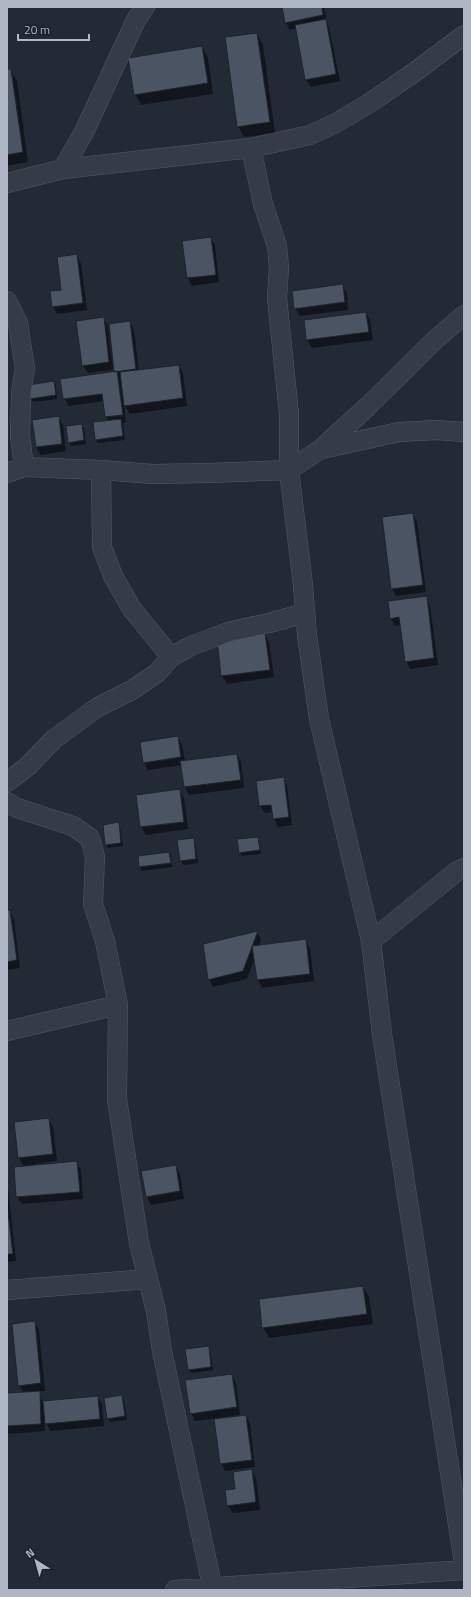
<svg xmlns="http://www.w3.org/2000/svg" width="471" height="1597" viewBox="0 0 471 1597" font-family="'Titillium Web',sans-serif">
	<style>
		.shadow { fill: #0007 }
		.building { fill: #4a5462; stroke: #1d232e }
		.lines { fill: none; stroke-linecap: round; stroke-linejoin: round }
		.street-casing { stroke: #535a65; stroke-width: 20 }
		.street { stroke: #353c47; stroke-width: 19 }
	</style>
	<rect width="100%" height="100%" fill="#222a36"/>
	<path class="shadow" d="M283 7H324L327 23 329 27 340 81 311 87 306 80 296 29 290 30 286 23Z
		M257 34 263 45 275 133 244 137 238 126Z
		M202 47 208 58 213 94 141 105 135 94Z
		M7 70H10L17 81 28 162 7 166Z
		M210 238 215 245 219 282 192 286 188 278 183 241Z
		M76 255 81 263 87 310 57 314 53 307 63 291Z
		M342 286 347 293 348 310 300 316 295 308Z
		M366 313 370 320 373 340 312 348 307 340 305 320Z
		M103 318 108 326 113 370 88 373 83 366Z
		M130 322 134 330 139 371 179 366 183 373 187 406 130 414 124 404 126 422 123 423 125 440 98 443 96 440 109 421 106 417 104 401 69 406 64 398 115 373Z
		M54 382 56 386 57 399 33 402 31 398Z
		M58 417 63 425 66 451 41 455 36 447Z
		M82 425 84 429 86 444 71 446 69 442Z
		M413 514 417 522 426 592 396 596 392 588Z
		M426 597 430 605 438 665 410 669 406 661 401 625 395 626 391 618Z
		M265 634 269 642 274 677 227 684 222 676 218 641Z
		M178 738 182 745 185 761 237 755 241 762 244 788 189 795 185 787 182 765 148 770 144 762Z
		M283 778 287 786 292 825 278 827 274 819 273 812 265 813 260 806Z
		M180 791 184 798 188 829 146 835 141 827 137 796Z
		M118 823 120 827 123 846 108 848 106 844Z
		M257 838 259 841 261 854 242 856 240 853Z
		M193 839 195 843 198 863 183 865 181 861 179 841Z
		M169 853 171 857 172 867 142 871 140 867 139 857Z
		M7 911H10L14 919 20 968 7 970Z
		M257 932 261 939 259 947 305 941 310 948 314 981 262 988 258 980 255 958 247 979 213 987 209 979Z
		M48 1119 53 1127 57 1161 34 1164 35 1166 76 1162 81 1170 83 1199 22 1204 17 1197 24 1167 19 1158Z
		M175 1166 180 1174 184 1199 151 1205 147 1197 142 1172Z
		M7 1179 16 1261 7 1262Z
		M363 1287 369 1297 373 1324 269 1338 263 1327Z
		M35 1323 39 1330 45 1391H38L43 1402 98 1397 102 1405 104 1426 51 1431 44 1420 45 1431 7 1434V1394L24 1393 19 1385Z
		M208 1347 210 1351 213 1370 191 1373 189 1369Z
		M232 1375 236 1383 240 1415 195 1421 191 1413Z
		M122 1396 124 1400 127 1420 110 1422 108 1418Z
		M246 1416 250 1424 255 1467 225 1471 221 1463Z
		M252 1470 256 1478 260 1510 233 1513 228 1506 236 1490Z"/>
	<path class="building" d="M282 7H322L323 15 285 23Z
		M326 19 336 74 305 80 295 25Z
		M257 33 270 122 237 127 225 37Z
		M202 46 208 83 134 95 128 58Z
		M7 69H11L23 152 7 155Z
		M211 237 216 275 187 278 182 241Z
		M77 254 83 303 52 307 50 291 61 290 57 257Z
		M343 284 345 302 294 309 292 291Z
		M366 312 369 332 306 340 304 320Z
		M104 317 109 362 82 366 76 321Z
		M130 321 136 369 114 372 109 324Z
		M179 365 183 398 124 406 120 372Z
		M117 371 123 415 105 417 102 394 63 399 60 379Z
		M54 381 56 395 30 399 28 385Z
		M59 416 62 444 36 447 32 420Z
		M121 419 123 436 95 440 93 422Z
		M82 424 84 440 68 443 66 426Z
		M413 513 423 585 391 589 382 517Z
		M427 596 434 658 405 662 399 617 390 619 388 601Z
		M265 633 270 670 221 676 217 640Z
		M178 736 181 757 143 763 140 742Z
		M237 754 241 780 184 787 180 761Z
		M284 777 289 817 273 819 271 805 259 806 256 781Z
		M180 789 184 822 140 827 136 795Z
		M119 822 121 843 105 845 103 825Z
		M258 837 260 850 239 853 237 839Z
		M194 838 196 859 180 861 177 840Z
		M169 852 171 863 139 867 138 856Z
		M7 910H10L17 960 7 962Z
		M258 931 243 971 208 980 203 944Z
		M306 939 310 974 257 980 252 946Z
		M49 1118 53 1154 18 1158 14 1122Z
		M77 1161 80 1192 16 1197 14 1167Z
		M176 1165 180 1191 146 1197 141 1171Z
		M7 1204 13 1254H7Z
		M363 1286 367 1314 262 1328 259 1299Z
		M35 1321 41 1383 18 1386 12 1324Z
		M209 1346 211 1367 188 1370 185 1349Z
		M232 1374 237 1407 190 1414 185 1380Z
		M40 1391 41 1424 7 1426V1393Z
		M122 1395 125 1416 107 1419 104 1398Z
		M98 1396 100 1419 45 1424 43 1401Z
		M246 1415 252 1460 220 1464 214 1419Z
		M252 1469 256 1502 227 1506 225 1490 235 1489 233 1472Z"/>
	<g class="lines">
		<defs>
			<path id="street" d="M251 148 263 204 277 246 279 267 277 298 289 414V470L303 585 307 635 319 719 371 941 382 1034 464 1563
				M63 169 84 132 136 20 145 7
				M7 183 63 169 251 148 310 135 334 124 368 104 412 74 464 35
				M7 301 18 323 25 369 21 392 20 436 24 467
				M322 449 399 432 436 430 464 432
				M101 470 102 547 113 576 132 609 171 657
				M7 473 24 467 101 470 152 474 209 473 289 470 321 449 367 407 436 339 464 315
				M7 782 28 766 54 739 98 707 132 690 157 673 171 657 191 646 228 632 269 623 305 613
				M7 802 17 808 73 826 90 838 95 857 93 904 105 941 118 1005 117 1099 139 1243 156 1311 162 1351 213 1590
				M371 941 456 872 464 868
				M7 1031 118 1005
				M7 1290 148 1279
				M175 1590 464 1570"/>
		</defs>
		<use href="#street" class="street-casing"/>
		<use href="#street" class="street"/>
	</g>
	<rect width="471" height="1597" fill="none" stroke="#b0b7c4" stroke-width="16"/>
	<g transform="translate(36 1561) rotate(323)" stroke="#1b222c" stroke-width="3" paint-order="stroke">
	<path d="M0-3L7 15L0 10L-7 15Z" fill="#b0b7c4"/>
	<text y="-6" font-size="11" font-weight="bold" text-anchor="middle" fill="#b0b7c4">N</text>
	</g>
	<path d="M18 34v6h71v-6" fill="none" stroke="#b0b7c4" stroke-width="2"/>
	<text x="24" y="34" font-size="12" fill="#b0b7c4" stroke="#1b222c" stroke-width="3" paint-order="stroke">20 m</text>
</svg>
